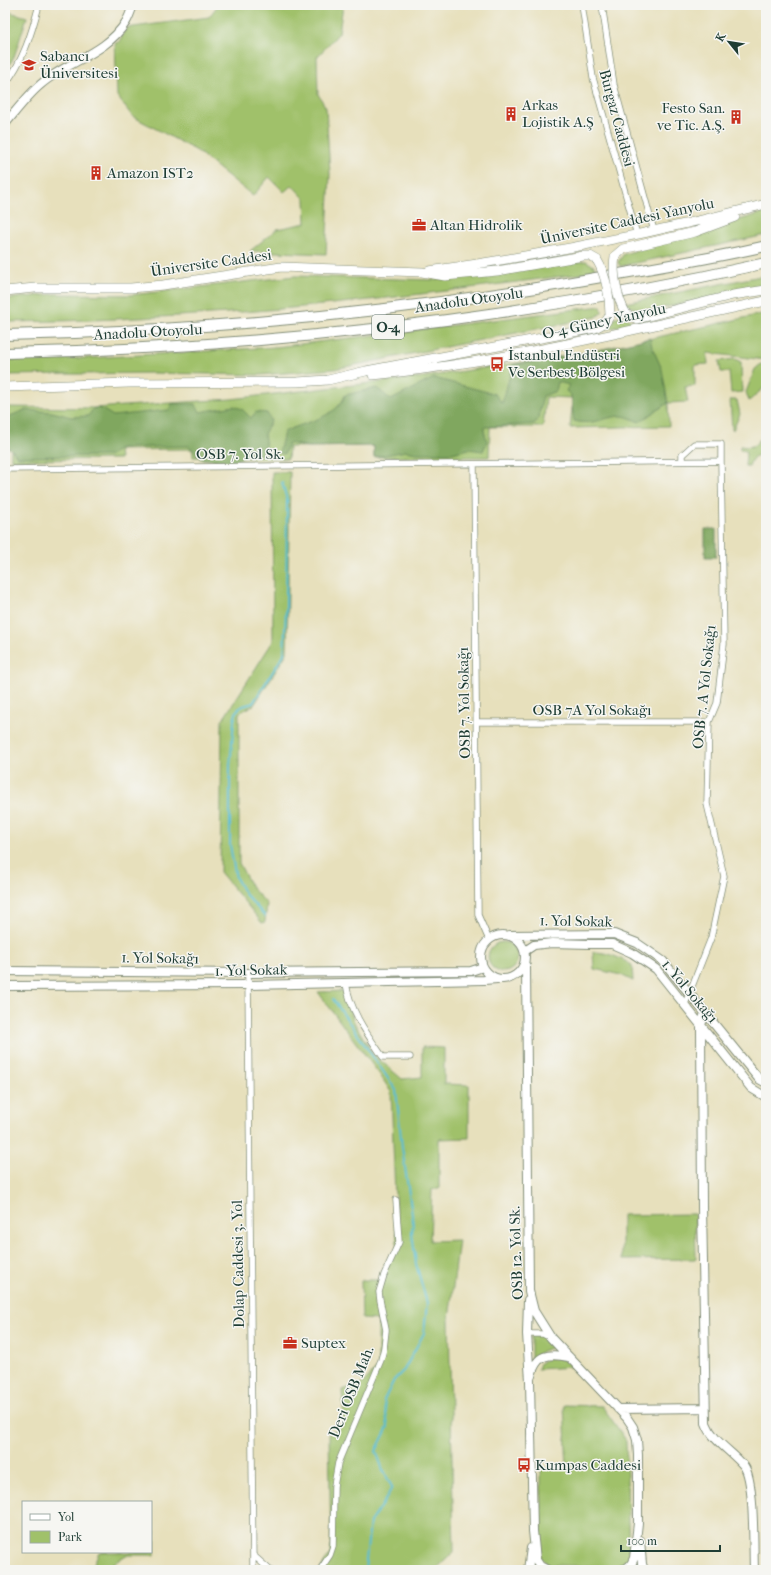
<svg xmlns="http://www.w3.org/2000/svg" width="771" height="1575" viewBox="0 0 771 1575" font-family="'IM FELL French Canon',serif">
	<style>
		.green { fill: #a0c16a; stroke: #607f4f }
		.forest { fill: #80a75e; stroke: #507249 }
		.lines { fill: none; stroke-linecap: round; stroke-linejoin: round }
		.stream { stroke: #57bed5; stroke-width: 2 }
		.street-casing { stroke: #838e78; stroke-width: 7 }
		.secondary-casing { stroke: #838e78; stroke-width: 10 }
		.primary-casing { stroke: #838e78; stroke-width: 10 }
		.highway-casing { stroke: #838e78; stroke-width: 12 }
		.street { stroke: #fff; stroke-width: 5.5 }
		.secondary { stroke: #fff; stroke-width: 8 }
		.primary { stroke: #fff; stroke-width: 9 }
		.highway { stroke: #fff; stroke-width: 10 }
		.primary-bridge-casing { stroke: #838e78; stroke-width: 10; stroke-linecap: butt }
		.primary-bridge { stroke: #fff; stroke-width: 9 }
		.labels { text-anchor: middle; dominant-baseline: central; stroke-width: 3; stroke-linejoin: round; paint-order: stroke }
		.shield { fill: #f6f6f2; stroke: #60746d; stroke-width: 1 }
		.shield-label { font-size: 14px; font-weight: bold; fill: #1f3d34 }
		.poi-label { font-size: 15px; fill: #1f3d34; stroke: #f6f6f2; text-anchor: start }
		.street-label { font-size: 15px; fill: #1f3d34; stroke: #f6f6f2 }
	</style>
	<rect width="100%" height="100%" fill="#f6f6f2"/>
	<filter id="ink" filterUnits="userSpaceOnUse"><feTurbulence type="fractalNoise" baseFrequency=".025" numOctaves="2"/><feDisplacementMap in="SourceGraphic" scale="8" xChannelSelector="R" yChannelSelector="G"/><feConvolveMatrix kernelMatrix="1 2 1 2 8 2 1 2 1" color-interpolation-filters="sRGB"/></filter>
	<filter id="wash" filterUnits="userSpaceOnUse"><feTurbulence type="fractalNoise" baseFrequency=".012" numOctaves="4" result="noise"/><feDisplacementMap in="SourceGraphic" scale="16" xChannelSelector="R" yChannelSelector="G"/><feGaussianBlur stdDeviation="0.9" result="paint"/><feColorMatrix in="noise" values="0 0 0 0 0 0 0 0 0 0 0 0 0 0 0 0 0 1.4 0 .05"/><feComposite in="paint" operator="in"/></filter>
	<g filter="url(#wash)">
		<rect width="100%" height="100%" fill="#e7e0bc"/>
		<path class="green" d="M218 5H343L339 33 317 57 318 94 326 108 330 174 326 254 250 251 277 229 306 223 305 199 292 185 284 192 269 177 253 196 197 151 132 116 117 96 115 43 119 42 126 28 209 17Z
			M9 12 27 17 14 57 5 72V29Z
			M766 212V235L622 266H620L618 262 624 254Z
			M586 261 594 266 596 272C483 286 370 302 256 311 173 317 89 321 5 322V299L54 294 131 295 295 276 435 280Z
			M766 275V286L657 309C645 310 635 311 625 303Z
			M601 306 602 312 597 317 335 369 260 375 152 373 5 375V360L90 358 276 347 432 328Z
			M766 313V360L707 353 708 364 695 365V386L685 387 688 402 668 403 669 426 570 428 573 398 546 397 543 427H490L489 457H374V446L289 447 288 459 193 457 192 449 119 450 120 459 11 460V448H5V407L94 408 231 399 424 377 590 352Z
			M623 316 637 324 604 329 616 317Z
			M735 359 741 362 742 392 731 393 729 372H721L719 361Z
			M766 360V386L749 401 746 392 755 369Z
			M730 400H737L740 414 733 430 732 429Z
			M765 439H766V455C754 455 753 456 749 466H745L746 451 740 450V446C749 447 754 448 759 440Z
			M272 472H290L287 653 254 705 239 713V863L252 888 267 904 265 922 262 923 220 872 222 721 273 641Z
			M488 957a15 15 0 1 1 30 0a15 15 0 1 1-30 0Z
			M593 952C608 952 620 958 632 965L633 981 621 975 594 969Z
			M343 991 355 1024 373 1054 402 1079 422 1077V1047L444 1048V1084L469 1085V1138L439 1139V1189H432L430 1241 459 1240 449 1319 454 1552 435 1570H320L331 1552 329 1431H336L344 1423 342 1390 362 1384 378 1367V1320L362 1319 361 1280H380L397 1246 391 1092 380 1075 318 992Z
			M695 1214 696 1259 622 1260V1215Z
			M540 1335 551 1342 555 1347C544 1349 538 1353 531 1361V1336Z
			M547 1358 564 1359 573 1367 538 1369 540 1363Z
			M564 1405 602 1406 626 1440 629 1559 624 1567 548 1565 541 1558V1469L567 1468Z
			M151 1531H155V1555H126L110 1566 109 1570H91L99 1552H151Z"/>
		<path class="forest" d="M650 338 652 347 662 369 668 403 639 422C634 420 627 416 621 416 603 417 594 426 574 421L571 395 566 391 569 385 558 382 556 391 543 396 538 419 534 424 485 427 484 431 487 441 483 451 469 449 452 453H416L406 451 374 457V446L308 447 289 443 284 454 279 453 284 432C303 422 338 418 345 395L377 388 391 400 434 378 495 394 502 403 513 365 590 352Z
			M172 404H195L200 412 234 406 242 409 251 418 256 412 267 413 271 421 264 434 267 454 247 456 232 462 200 459 195 452 189 446 121 448 109 456 17 457 13 451 5 445V414L10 416 25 410 52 412 71 417 88 416 94 408H100L113 416 169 410Z
			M705 529H716V557H705Z"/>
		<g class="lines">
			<path class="stream" d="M265 916 245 894 236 878 230 845V766L234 720 237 710 243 706 253 703 284 654 286 607 287 500 282 482
				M333 999 396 1090 402 1147 413 1221 412 1233 416 1264 427 1303 424 1333 404 1370 394 1380 384 1400 388 1427 376 1451 383 1470 392 1487 387 1497 370 1522 365 1570"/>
		</g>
	</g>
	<g filter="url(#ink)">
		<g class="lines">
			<defs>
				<path id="street" d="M582 5 593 78 637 235
					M602 5 614 85 654 231
					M5 84C23 62 32 32 39 5
					M474 464 478 915 489 940
					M5 469 721 461V444H694L682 455V461
					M476 722H709
					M248 973 253 1570
					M346 983C350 1011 367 1034 383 1057H410
					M685 1004 711 938 724 876 707 804 709 722 717 703 724 644 721 461
					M527 1334H543L549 1337
					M253 1555 270 1570
					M320 1570 330 1555 333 1546 334 1486 338 1463 381 1360 384 1348 386 1330 380 1300 379 1292 384 1275 399 1242 396 1200"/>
				<path id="secondary" d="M5 124C16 111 27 96 40 85 67 61 106 54 126 22 129 17 131 11 133 5
					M481 957a22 22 0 1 1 44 0a22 22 0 1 1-44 0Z
					M510 935 614 934 637 943 663 961 759 1079 766 1083
					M525 951 534 945 552 943 590 944H612L632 953 656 969 751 1088 766 1097
					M524 964 526 966 529 1291 534 1311 551 1338 627 1418 633 1427 637 1440 638 1455V1523L634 1558C631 1566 628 1568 621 1570
					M5 971 248 973 471 971 483 967
					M5 986 248 985 484 980 497 979
					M705 1013 701 1025 702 1207 706 1423C713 1442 732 1451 744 1466 755 1481 753 1549 754 1570
					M528 1300 527 1334 530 1381 533 1531 536 1560 540 1566 548 1570
					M531 1376C536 1354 549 1353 569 1357
					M618 1409 705 1408
					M640 1540 642 1564 644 1570
					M528 1570 531 1548"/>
				<path id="primary" d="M615 256 623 249 695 232 735 217
					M429 271C543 255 655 233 766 204
					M5 291 35 288H131L163 285 281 267 422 272 445 276 497 271 583 256H590L597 260
					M626 314 637 319 733 295 766 290
					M373 375C506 362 636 328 766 301
					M5 387 129 383 297 382 328 380 366 371 595 328 606 322 610 315"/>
				<path id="highway" d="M5 335C207 331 408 312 607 276 660 267 714 258 766 246
					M5 353C260 348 518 319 766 263"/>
			</defs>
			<use href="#street" class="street-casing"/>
			<use href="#secondary" class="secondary-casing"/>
			<use href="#primary" class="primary-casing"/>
			<use href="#highway" class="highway-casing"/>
			<use href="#street" class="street"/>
			<use href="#secondary" class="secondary"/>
			<use href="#primary" class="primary"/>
			<use href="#highway" class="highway"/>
			<defs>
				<path id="primary-bridge" d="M615 256C612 274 617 298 626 314
					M597 260C606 275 610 297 610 315"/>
			</defs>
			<use href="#primary-bridge" class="primary-bridge-casing"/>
			<use href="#primary-bridge" class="primary-bridge"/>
		</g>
	</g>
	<defs>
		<symbol id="university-bare" viewBox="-9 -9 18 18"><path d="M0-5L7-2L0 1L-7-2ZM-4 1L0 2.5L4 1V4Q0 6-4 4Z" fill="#c8321e" stroke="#f6f6f2" stroke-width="2.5" paint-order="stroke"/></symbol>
		<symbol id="building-bare" viewBox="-9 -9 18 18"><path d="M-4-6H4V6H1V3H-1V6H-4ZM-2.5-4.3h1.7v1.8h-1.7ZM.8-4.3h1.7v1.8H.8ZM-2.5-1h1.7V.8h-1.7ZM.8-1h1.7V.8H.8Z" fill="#c8321e" stroke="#f6f6f2" stroke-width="2.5" paint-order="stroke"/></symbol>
		<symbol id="office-bare" viewBox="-9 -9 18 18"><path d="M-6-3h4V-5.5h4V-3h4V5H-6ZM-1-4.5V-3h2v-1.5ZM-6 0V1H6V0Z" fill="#c8321e" stroke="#f6f6f2" stroke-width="2.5" paint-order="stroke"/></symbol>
		<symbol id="bus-bare" viewBox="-9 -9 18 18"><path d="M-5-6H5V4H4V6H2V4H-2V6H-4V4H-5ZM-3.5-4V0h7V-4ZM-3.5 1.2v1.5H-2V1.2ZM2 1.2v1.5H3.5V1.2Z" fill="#c8321e" stroke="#f6f6f2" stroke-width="2.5" paint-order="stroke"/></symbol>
	</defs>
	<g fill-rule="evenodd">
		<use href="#university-bare" x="19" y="55" width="20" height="20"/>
		<use href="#building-bare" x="501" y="104" width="20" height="20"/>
		<use href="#building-bare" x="726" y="107" width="20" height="20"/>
		<use href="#building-bare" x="86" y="163" width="20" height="20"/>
		<use href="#office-bare" x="409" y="215" width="20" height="20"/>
		<use href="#bus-bare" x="487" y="354" width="20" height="20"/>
		<use href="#office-bare" x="280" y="1333" width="20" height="20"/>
		<use href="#bus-bare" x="514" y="1455" width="20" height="20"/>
	</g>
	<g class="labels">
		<rect class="shield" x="372" y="315" width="32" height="24" rx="3"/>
		<g class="shield-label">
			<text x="388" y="327">O-4</text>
		</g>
		<g class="poi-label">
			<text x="40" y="56">Sabancı<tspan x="40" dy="17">Üniversitesi</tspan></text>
			<text x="522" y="105">Arkas<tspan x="522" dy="17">Lojistik A.Ş</tspan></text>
			<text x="725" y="108" text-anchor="end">Festo San.<tspan x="725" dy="17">ve Tic. A.Ş.</tspan></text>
			<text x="107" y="173">Amazon IST2</text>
			<text x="430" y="225">Altan Hidrolik</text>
			<text x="508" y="355">İstanbul Endüstri<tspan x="508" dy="17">Ve Serbest Bölgesi</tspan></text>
			<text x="301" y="1343">Suptex</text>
			<text x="535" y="1465">Kumpas Caddesi</text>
		</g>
		<g class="street-label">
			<text transform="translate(617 118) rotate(75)">Burgaz Caddesi</text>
			<text transform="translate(627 221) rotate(-12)">Üniversite Caddesi Yanyolu</text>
			<text transform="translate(211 263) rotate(-8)">Üniversite Caddesi</text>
			<text transform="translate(469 300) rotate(-8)">Anadolu Otoyolu</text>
			<text transform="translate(604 321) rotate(-12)">O-4 Güney Yanyolu</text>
			<text transform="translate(148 332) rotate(-3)">Anadolu Otoyolu</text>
			<text x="240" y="454">OSB 7. Yol Sk.</text>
			<text transform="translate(704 687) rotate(-84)">OSB 7. A Yol Sokağı</text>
			<text transform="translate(464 703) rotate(-91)">OSB 7. Yol Sokağı</text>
			<text x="592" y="710">OSB 7A Yol Sokağı</text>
			<text transform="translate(576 921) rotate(1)">1. Yol Sokak</text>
			<text transform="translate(160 958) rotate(1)">1. Yol Sokağı</text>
			<text transform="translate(251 970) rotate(-1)">1. Yol Sokak</text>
			<text transform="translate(690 991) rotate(50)">1. Yol Sokağı</text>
			<text transform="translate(516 1253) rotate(-92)">OSB 12. Yol Sk.</text>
			<text transform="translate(238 1264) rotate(-91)">Dolap Caddesi 3. Yol</text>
			<text transform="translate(351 1392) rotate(-68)">Deri OSB Mah.</text>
		</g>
	</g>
	<rect width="771" height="1575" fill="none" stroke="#f6f6f2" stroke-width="20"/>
	<rect x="22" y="1501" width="130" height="52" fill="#f6f6f2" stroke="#a0aca6"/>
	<rect x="30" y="1514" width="20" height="6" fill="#ffffff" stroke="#a0aca6"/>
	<text x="58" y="1521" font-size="12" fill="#1f3d34">Yol</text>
	<rect x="30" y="1531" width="20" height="12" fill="#a0c16a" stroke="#a0aca6"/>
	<text x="58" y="1541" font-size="12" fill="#1f3d34">Park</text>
	<g transform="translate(729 42) rotate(300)" stroke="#f6f6f2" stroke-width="3" paint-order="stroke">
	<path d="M0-3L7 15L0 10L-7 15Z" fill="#1f3d34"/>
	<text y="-6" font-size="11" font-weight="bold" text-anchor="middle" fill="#1f3d34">K</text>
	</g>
	<path d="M621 1545v6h99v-6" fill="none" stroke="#1f3d34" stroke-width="2"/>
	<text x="627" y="1545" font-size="12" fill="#1f3d34" stroke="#f6f6f2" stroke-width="3" paint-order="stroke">100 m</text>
</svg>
